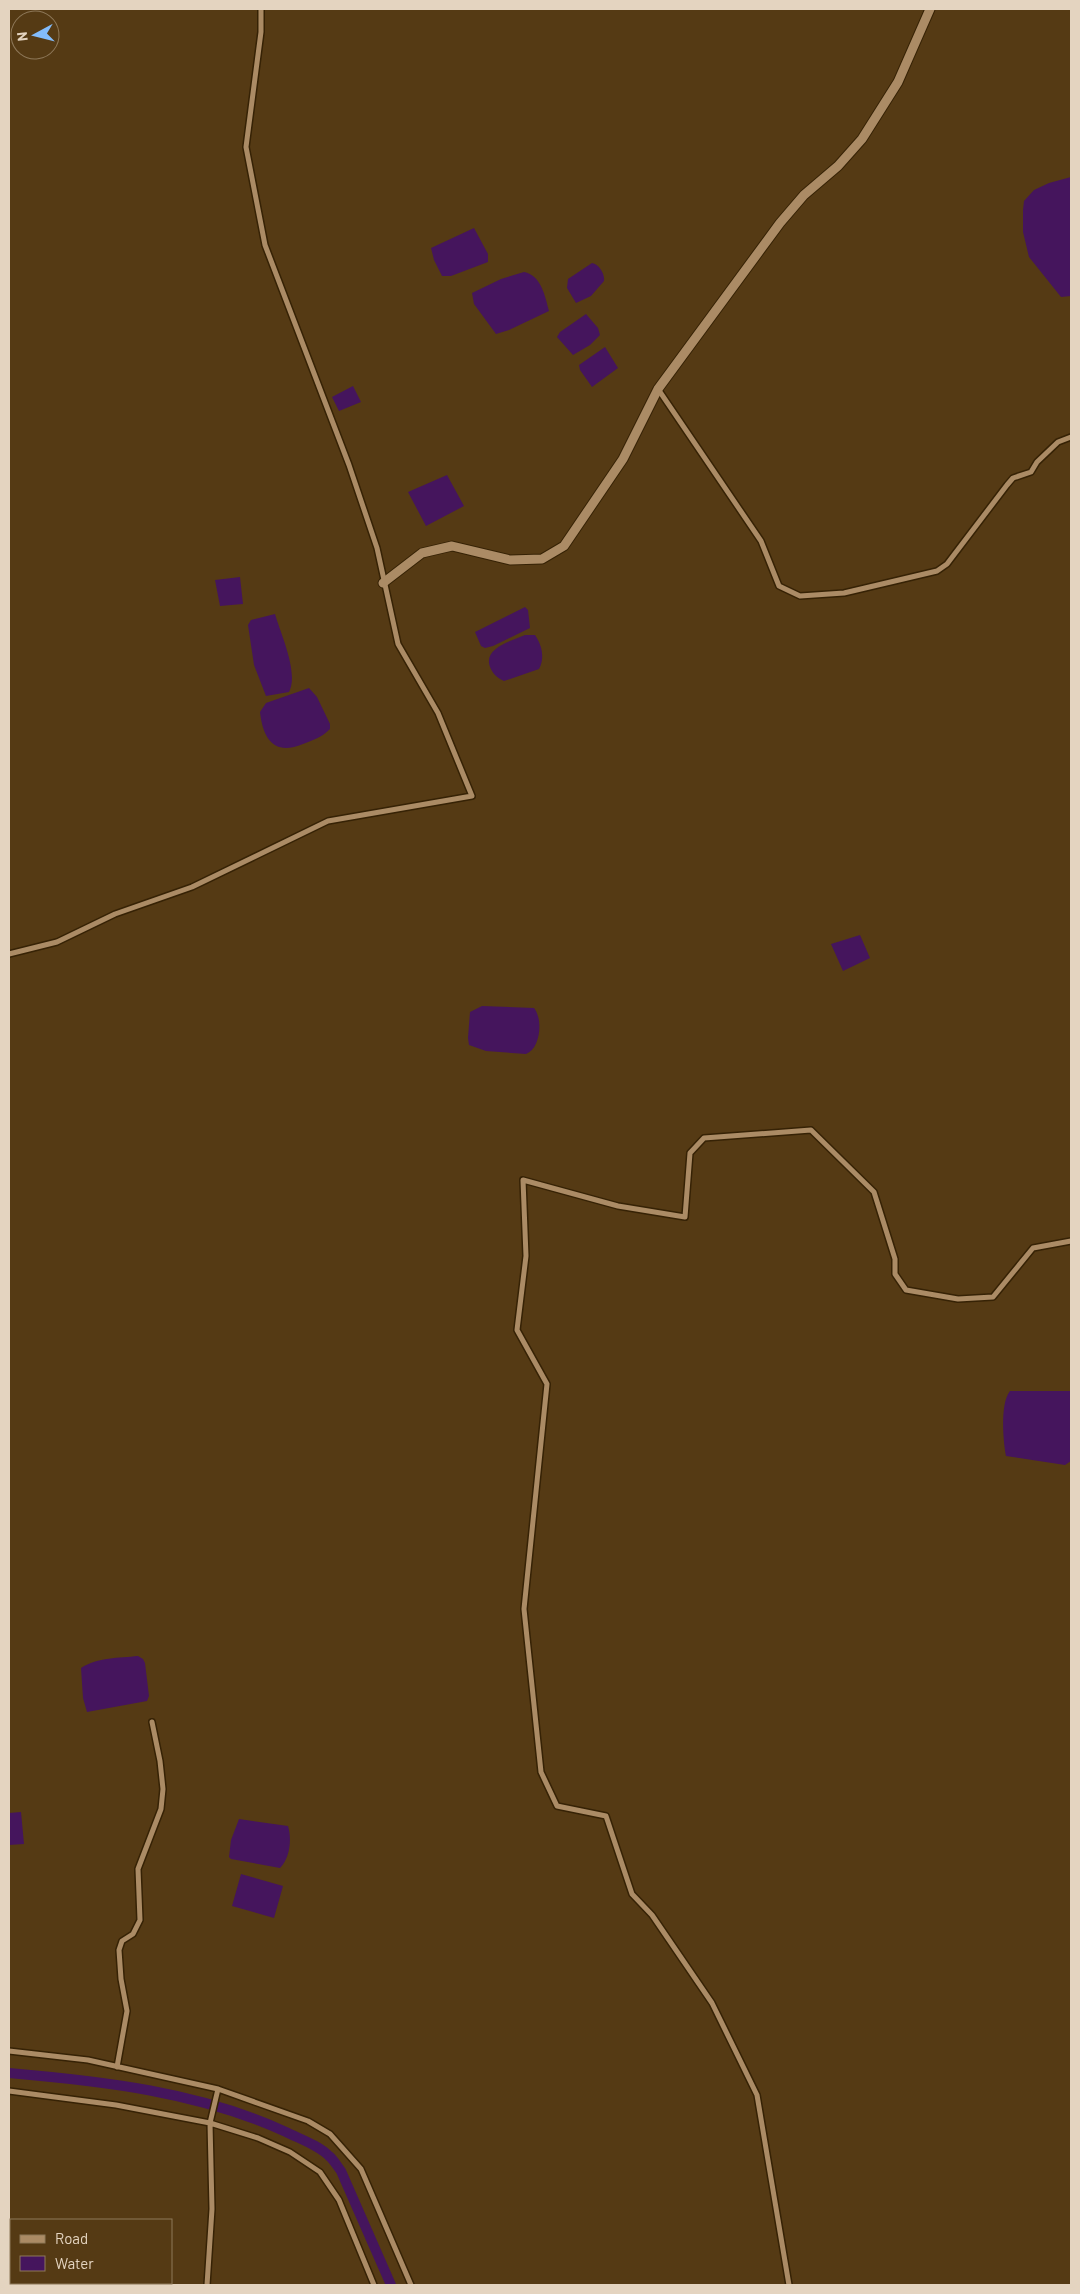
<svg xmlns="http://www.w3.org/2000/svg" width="1080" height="2294" viewBox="0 0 1080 2294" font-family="Barlow,sans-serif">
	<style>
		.water { fill: #45155d }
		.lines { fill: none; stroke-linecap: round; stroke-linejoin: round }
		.canal { stroke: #45155d; stroke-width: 10 }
		.minor-casing { stroke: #362205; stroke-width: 8 }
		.tertiary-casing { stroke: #362205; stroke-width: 11 }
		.minor { stroke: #ab8b65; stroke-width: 5 }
		.tertiary { stroke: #ab8b65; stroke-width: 9 }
	</style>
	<rect width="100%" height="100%" fill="#553a14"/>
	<path class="water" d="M1071 177V296L1061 297 1029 257 1023 232V210L1024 201 1034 190 1049 183Z
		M474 228 488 254V262L451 276H442L434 260 431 248Z
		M592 263C599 264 605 274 604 281L591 296 576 303 567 288 568 279Z
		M524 272C541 275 545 296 549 311L509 330 496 334 474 304 472 293 501 279Z
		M586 314 598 328 600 335 590 345 573 355 557 337 560 332Z
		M605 347 618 368 592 387 580 370 579 365Z
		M353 386 361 402 339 411 332 397Z
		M447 475 464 506 426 526 408 492Z
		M240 577 243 604 220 606 215 580Z
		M525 607 528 610 530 628 493 646 485 648 481 646 475 632Z
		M275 614C281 635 299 673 289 692L266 696 254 665 248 625 251 620Z
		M525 635H535C542 645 545 658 539 669L504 681C497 678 493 674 490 667 483 648 511 641 525 635Z
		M309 688 317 697 330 724V729C322 737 314 740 303 744 274 756 263 739 260 712L266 703Z
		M860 935 870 958 843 971 831 944Z
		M482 1006 534 1008C543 1019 541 1048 526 1054L486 1051 469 1045 468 1038 470 1012Z
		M1010 1391H1071V1461L1065 1465 1006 1456C1003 1441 1000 1403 1010 1391Z
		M138 1656 143 1659 145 1663 149 1696 147 1701 87 1712 83 1698 81 1668C98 1657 119 1658 138 1656Z
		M21 1812 24 1844 9 1845V1813Z
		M239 1819 288 1826C292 1839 290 1858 280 1868L231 1859 229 1857 231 1840Z
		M241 1874 283 1886 274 1918 232 1906Z"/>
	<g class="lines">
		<path class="canal" d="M9 2073C102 2081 200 2092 286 2132 300 2139 318 2145 329 2156 334 2160 337 2166 341 2171L391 2285"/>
		<defs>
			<path id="minor" d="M658 389 761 541 779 586 800 596 844 593 937 571 947 564 1007 485 1013 478 1031 472 1037 462 1058 442 1071 437
				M9 954 57 942 115 914 192 887 328 821 472 796 438 713 398 644 377 548 349 465 265 245 246 147 261 32V9
				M9 2051 88 2060 218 2089 308 2121 330 2134 361 2169 411 2285
				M117 2067 127 2011 121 1979 119 1950 122 1941 133 1934 140 1920 138 1869 161 1809 163 1789 160 1761 152 1722
				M9 2091 116 2105 210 2123 258 2138 290 2152 320 2172 339 2200 374 2285
				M207 2285 212 2209 210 2123 218 2089
				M789 2285 757 2095 712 2003 652 1915 632 1894 606 1816 557 1806 541 1772 524 1609 547 1384 517 1330 526 1256 523 1180 618 1206 685 1217 690 1153 704 1138 811 1130 874 1192 895 1259V1274L906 1290 958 1299 993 1297 1033 1248 1071 1241"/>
			<path id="tertiary" d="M383 583 422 553 452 546 510 560 542 559 564 546 623 459 658 389 780 223 804 195 838 166 862 139 898 82 930 9"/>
		</defs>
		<use href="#minor" class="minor-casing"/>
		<use href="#tertiary" class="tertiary-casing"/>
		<use href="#minor" class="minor"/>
		<use href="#tertiary" class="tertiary"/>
	</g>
	<rect width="1080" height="2294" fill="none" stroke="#e4d4c0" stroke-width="20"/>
	<rect x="10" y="2219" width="162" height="65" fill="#553a14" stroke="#8e7859"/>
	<rect x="20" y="2235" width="25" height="8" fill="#ab8b65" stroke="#8e7859"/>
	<text x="55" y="2244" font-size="15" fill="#e4d4c0">Road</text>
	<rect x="20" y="2256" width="25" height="15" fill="#45155d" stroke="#8e7859"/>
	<text x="55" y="2269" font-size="15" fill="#e4d4c0">Water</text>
	<g transform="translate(35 35) rotate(263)"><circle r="24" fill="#553a14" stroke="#8e7859"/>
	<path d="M0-4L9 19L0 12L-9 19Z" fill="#83bcfb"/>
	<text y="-8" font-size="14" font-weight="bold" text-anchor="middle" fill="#e4d4c0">N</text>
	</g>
</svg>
